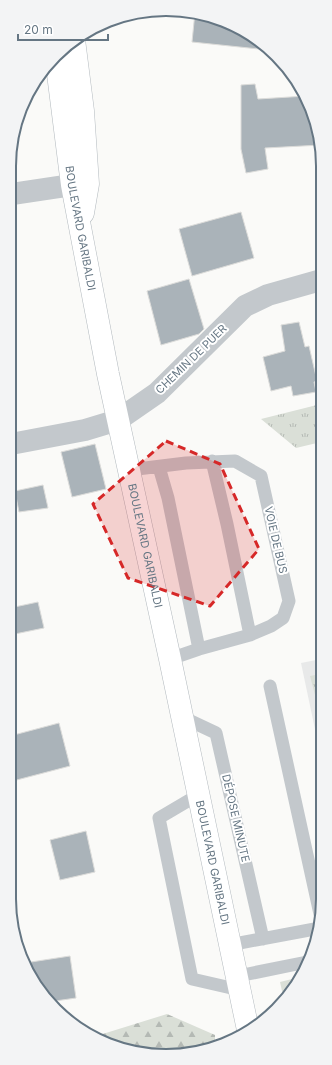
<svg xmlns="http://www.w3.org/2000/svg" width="332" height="1065" viewBox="0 0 332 1065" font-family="Inter,sans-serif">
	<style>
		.built { fill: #e8e9e9 }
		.grass { fill: url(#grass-tufts) }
		.forest { fill: url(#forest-firs) }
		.pitch { fill: #dadfd7 }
		.building { fill: #aab3b9; stroke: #dcdcda }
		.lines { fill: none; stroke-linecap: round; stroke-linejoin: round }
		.secondary-casing { stroke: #b3babf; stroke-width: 23 }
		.service { stroke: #c3c8cc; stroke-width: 13 }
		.minor { stroke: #c3c8cc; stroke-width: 22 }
		.secondary { stroke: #fff; stroke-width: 22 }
		.marked { fill: #d62828; fill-opacity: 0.2; stroke: #d62828; stroke-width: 3; stroke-dasharray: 8 5; stroke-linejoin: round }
		.labels { text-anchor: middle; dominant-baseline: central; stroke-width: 4; stroke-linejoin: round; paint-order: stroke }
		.street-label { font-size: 11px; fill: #657683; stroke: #fff }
		.rim { fill: none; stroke: #657683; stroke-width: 2 }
	</style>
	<defs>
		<pattern id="grass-tufts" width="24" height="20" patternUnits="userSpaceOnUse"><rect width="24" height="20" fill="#dadfd7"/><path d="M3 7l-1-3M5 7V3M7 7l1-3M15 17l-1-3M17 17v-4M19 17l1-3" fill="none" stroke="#b4b9b4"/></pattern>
		<pattern id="forest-firs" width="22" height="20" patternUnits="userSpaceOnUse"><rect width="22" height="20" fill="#dadfd7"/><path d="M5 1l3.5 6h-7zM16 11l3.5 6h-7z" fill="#b4b9b4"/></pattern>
	</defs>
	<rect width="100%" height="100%" fill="#fafaf8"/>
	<path class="built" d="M321 404V473L307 408Z
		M321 659 320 753 301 663Z"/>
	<path class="grass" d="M321 404V442L296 448 261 419Z
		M320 674V714L310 676Z"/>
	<path class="forest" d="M167 1014 215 1035V1047L207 1051 146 1055 93 1037Z"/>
	<path class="pitch" d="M300 977 297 986 284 1000 280 982Z"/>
	<path class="building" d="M195 12 244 30 268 50 192 42Z
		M255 84 258 99 306 96 321 145 265 148 268 169 246 173 241 149V85Z
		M241 212 254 258 192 276 179 229Z
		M189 279 204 329 199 334 161 345 147 291Z
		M299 322 305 347 309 346 317 381 314 382 316 392 293 396 291 386 271 391 263 357 285 351 281 325Z
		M95 444 106 489 72 497 61 452Z
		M43 485 48 508 19 512 15 491Z
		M38 602 44 628 10 635V608Z
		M59 723 70 766 9 782 10 736Z
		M86 831 95 872 60 880 50 840Z
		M70 956 76 998 48 1002 34 981 31 962Z"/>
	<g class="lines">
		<defs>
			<g id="secondary">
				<path d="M74 40 83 111 88 184 83 213"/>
				<path id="s1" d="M56 58 72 185 108 374 170 659 248 1030"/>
			</g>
		</defs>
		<use href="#secondary" class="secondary-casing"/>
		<path class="service" d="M212 461 227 524 250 635
			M159 467 168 498 199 649
			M129 470 186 463 235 461 261 476 289 601 283 618 271 626 250 635 199 649 170 659
			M270 686 320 914
			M182 717 216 733 263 939
			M198 795 159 818 192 979 240 990
			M229 945 320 928
			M238 976 307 962"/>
		<path class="minor" d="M12 194 72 185
			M11 444 85 430 118 420 157 393 245 306 268 295 321 280"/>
		<use href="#secondary" class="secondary"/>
	</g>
	<path class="marked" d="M166 441 220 464 259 549 210 606 128 578 93 504Z"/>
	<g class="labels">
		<g class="street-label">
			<text stroke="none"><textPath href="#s1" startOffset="172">BOULEVARD GARIBALDI</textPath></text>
			<text transform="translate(191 359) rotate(-44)">CHEMIN DE PUER</text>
			<text transform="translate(276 540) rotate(77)">VOIE DE BUS</text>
			<text stroke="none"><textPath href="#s1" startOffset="496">BOULEVARD GARIBALDI</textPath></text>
			<text transform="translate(236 818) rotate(77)">DÉPOSE MINUTE</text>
			<text stroke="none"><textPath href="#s1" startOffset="820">BOULEVARD GARIBALDI</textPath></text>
		</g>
	</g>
	<path d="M0 0H332V1065H0ZM166 16H166A150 150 0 0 1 316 166V899A150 150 0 0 1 166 1049H166A150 150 0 0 1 16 899V166A150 150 0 0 1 166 16Z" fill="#f3f4f5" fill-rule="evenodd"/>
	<path class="rim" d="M166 16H166A150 150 0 0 1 316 166V899A150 150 0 0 1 166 1049H166A150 150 0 0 1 16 899V166A150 150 0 0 1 166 16Z"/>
	<path d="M18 34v6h90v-6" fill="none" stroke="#657683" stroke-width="2"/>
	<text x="24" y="34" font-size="12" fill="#657683" stroke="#ffffff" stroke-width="3" paint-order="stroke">20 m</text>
</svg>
